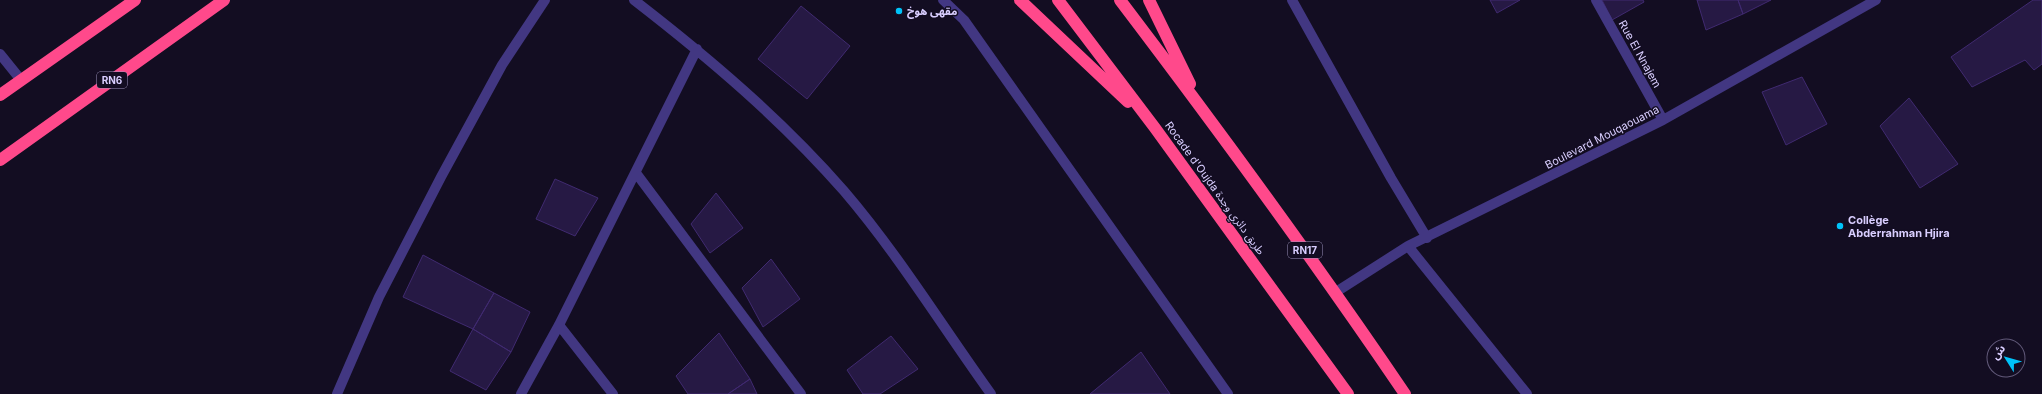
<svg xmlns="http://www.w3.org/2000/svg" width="2042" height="394" viewBox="0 0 2042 394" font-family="Inter,'Noto Sans Arabic',sans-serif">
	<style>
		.building { fill: #261944; stroke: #402a70 }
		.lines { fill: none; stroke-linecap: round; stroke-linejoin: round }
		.minor { stroke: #423782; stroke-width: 10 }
		.highway { stroke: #ff498b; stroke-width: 12 }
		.poi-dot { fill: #00c3f9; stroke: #130d22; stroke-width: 1.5 }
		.labels { text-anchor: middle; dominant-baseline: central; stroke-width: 3; stroke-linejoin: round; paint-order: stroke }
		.shield { fill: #130d22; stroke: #9e94bd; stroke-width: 1 }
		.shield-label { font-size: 10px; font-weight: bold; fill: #d9ceff }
		.poi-label { font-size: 11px; font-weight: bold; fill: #d9ceff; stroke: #130d22; text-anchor: start }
		.street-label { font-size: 11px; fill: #d9ceff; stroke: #130d22 }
	</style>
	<rect width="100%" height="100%" fill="#130d22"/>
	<path class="building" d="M1490 0H1520L1497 13Z
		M1602 0H1643L1644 2 1612 20Z
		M1697 0H1738L1743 14 1706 30Z
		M1738 0H1771L1743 14Z
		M2033 0H2042V64L2034 70 2025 60 1972 87 1951 57Z
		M801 6 850 46 807 99 758 59Z
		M1802 77 1827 124 1786 145 1762 92Z
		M1909 98 1958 164 1920 188 1880 126Z
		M555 179 598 198 575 236 536 219Z
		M716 193 743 228 710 253 691 224Z
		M423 255 494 293 473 329 403 297Z
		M771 259 800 299 763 327 742 288Z
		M494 293 530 312 511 352 473 329Z
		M473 329 511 352 486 390 450 371Z
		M719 333 750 379 728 394H688L676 376Z
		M891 336 918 369 880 394H863L847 370Z
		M1141 352 1170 394H1090Z
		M750 379 757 394H728Z"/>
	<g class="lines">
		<path class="minor" d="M634 0C709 58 781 119 844 191 898 254 942 326 991 394
			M943 0 964 20 1228 394
			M1292 0 1391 178 1427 238
			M1596 0 1663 120
			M0 54 21 80
			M636 173 801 394
			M1408 246 1527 394
			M1336 292 1408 246 1663 120 1876 0
			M559 325 613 394
			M337 394 379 297 441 177 502 65 545 0
			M521 394 559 325 697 49"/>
		<path class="highway" d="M1020 0 1128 102
			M1058 0 1155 128 1348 394
			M1120 0C1218 129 1314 260 1405 394
			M1149 0 1190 84
			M0 95 135 0
			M0 160 224 0"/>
	</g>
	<g class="poi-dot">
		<circle cx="899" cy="11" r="4"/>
		<circle cx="1840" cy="226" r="4"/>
	</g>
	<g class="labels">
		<g class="shield">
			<rect x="97" y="72" width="30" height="16" rx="3"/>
			<rect x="1288" y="242" width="34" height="16" rx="3"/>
		</g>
		<g class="shield-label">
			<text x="112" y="80">RN6</text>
			<text x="1305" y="250">RN17</text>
		</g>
		<g class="poi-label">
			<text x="907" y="11">مقهى هوخ</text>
			<text x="1848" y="220">Collège<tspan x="1848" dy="13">Abderrahman Hjira</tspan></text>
		</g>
		<g class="street-label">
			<text transform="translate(1640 54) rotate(61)">Rue El Nnajem</text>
			<text transform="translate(1602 137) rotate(-27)">Boulevard Mouqaouama</text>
			<text transform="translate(1215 188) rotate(54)">Rocade d'Oujda طريق دائري وجدة</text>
		</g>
	</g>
	<g transform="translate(2006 358) rotate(307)"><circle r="19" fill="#130d22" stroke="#625a7a"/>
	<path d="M0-3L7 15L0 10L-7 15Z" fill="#00c3f9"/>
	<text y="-6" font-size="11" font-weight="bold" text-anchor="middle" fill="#d9ceff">ش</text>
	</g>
</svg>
